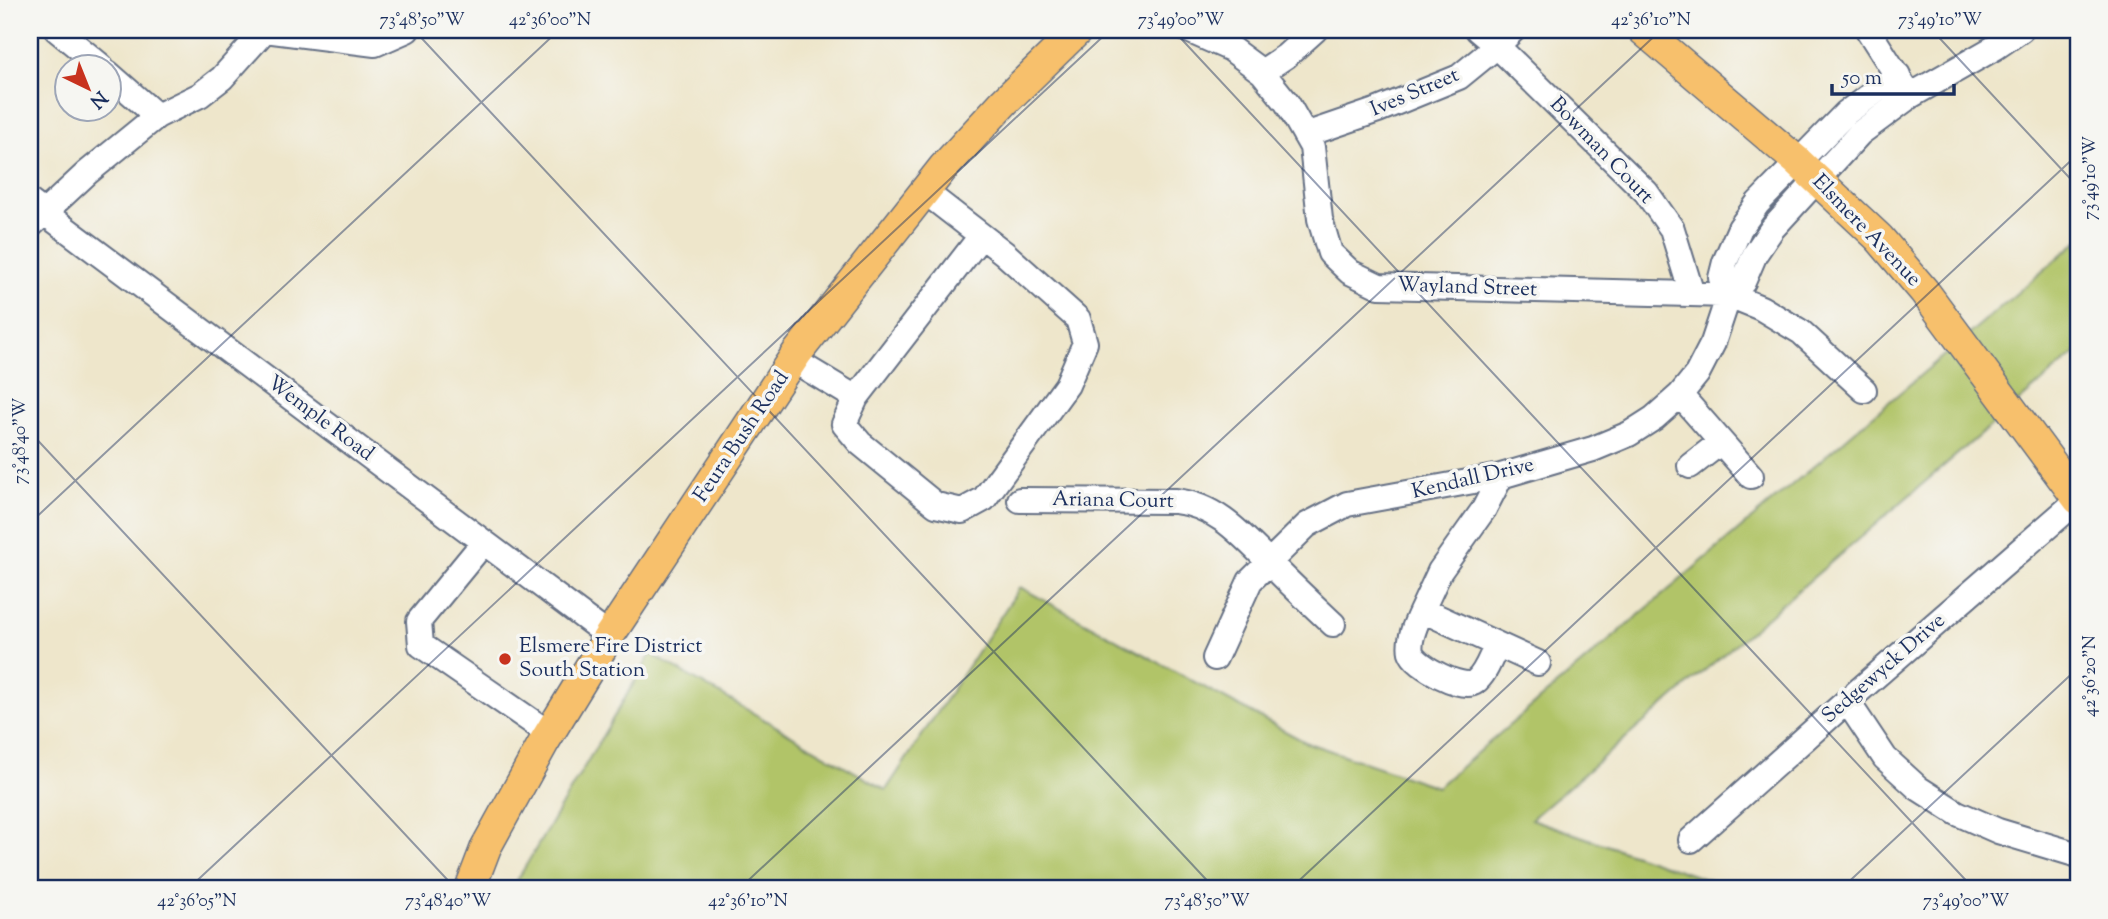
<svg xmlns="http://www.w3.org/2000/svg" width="2108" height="919" viewBox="0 0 2108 919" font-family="'Sorts Mill Goudy',serif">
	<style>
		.green { fill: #b1c467; stroke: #667a62; stroke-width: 2 }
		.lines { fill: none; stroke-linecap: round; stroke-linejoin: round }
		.minor-casing { stroke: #656f84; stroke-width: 28 }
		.major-casing { stroke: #656f84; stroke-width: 33 }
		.minor { stroke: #fff; stroke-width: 24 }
		.major { stroke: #f7c06c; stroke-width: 30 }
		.ticks { fill: none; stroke: #1b2f5e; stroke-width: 2; stroke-opacity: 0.45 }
		.poi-dot { fill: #c8321e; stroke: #f6f6f2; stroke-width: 2.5 }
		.labels { text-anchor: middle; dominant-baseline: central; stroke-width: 7; stroke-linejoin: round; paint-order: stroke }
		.street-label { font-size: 21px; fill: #1b2f5e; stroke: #f6f6f2 }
		.poi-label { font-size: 21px; fill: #1b2f5e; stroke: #f6f6f2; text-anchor: start }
		.neatline { fill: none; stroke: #1b2f5e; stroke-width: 2.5 }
		.ticks-label { font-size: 18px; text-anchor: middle; fill: #1b2f5e }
	</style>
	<rect width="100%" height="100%" fill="#f6f6f2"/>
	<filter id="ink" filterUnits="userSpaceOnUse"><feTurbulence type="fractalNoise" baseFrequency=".0143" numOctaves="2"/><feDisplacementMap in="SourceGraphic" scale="14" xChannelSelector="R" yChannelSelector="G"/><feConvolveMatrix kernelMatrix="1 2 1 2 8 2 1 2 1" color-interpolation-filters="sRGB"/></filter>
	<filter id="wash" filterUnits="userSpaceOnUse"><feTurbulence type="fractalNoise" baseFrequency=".00686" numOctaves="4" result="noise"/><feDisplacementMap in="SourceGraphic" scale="28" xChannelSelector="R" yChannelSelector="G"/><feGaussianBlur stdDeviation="1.57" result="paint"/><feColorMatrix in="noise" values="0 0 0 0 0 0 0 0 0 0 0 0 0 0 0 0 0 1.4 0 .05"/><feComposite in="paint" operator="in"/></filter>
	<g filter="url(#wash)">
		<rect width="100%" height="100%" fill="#eee6cb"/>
		<path class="green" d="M2078 241V351L1531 819 1734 889H512L651 654 886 790 1020 587 1305 742 1437 787Z"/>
	</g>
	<g filter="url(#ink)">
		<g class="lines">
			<defs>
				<path id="minor" d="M57 30 101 66
					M265 30 375 44 407 30
					M1188 30 1231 49 1262 72 1287 103 1312 147 1320 219 1330 253 1350 272 1379 286 1729 295 1761 308 1801 332 1864 390
					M1478 30 1497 46 1646 192 1672 229 1692 294
					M1868 30 1910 96 1996 47 2021 30
					M1262 72 1286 56 1315 30
					M108 73 157 116
					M1305 135 1378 110 1459 77 1497 46 1513 30
					M30 202 609 636
					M30 226 87 173 157 116 200 95 222 78 265 30
					M1729 295 1721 278 1725 262 1740 228 1758 203 1846 113 1898 75
					M793 360 856 398 844 424 860 443 936 505 962 511 984 499 1067 385 1085 343 1078 319 1004 253 924 191
					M1680 395 1751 476
					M856 398 981 236
					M1690 466 1721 442
					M1501 476 1484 509 1440 571 1422 610 1538 663
					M1020 500 1175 501C1216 505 1242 535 1270 563 1290 584 1312 604 1333 624
					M484 542 419 621 421 645 550 734
					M1422 610C1417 621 1408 639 1411 652 1415 666 1463 691 1475 682 1486 674 1491 656 1497 645
					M1215 658 1250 581 1307 525 1347 504 1501 476 1593 449 1629 434 1654 418 1680 395 1697 374 1713 343 1729 295 1743 282 1755 254 1772 229 1860 133 1910 96
					M1847 701 1885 758 1918 788 1957 813 1998 831 2078 855
					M1691 840 1847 701 2078 500"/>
				<path id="major" d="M1643 30 1797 161 1879 238 1924 291 2078 499
					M470 889 486 847 544 742 609 636 797 353 943 168 1004 102 1078 30"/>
			</defs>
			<use href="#minor" class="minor-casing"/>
			<use href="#major" class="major-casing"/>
			<use href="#minor" class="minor"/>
			<use href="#major" class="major"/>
		</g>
	</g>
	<path class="ticks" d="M414 30 1215 889M1173 30 1974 889M1932 30 2078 187M30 432 456 889M30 523 559 30M188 889 1110 30M739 889 1661 30M1290 889 2078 154M1841 889 2078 668"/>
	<circle class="poi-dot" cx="505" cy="659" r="7"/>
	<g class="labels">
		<g class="street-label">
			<text transform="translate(1415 93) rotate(-23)">Ives Street</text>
			<text transform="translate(1601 151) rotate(46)">Bowman Court</text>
			<text transform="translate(1866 231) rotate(46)">Elsmere Avenue</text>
			<text transform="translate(1467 288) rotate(2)">Wayland Street</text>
			<text transform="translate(320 419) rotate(37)">Wemple Road</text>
			<text transform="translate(742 437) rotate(-56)">Feura Bush Road</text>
			<text transform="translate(1473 479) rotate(-13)">Kendall Drive</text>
			<text transform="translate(1113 501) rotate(1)">Ariana Court</text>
			<text transform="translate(1884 669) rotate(-41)">Sedgewyck Drive</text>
		</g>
		<g class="poi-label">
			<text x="519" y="647">Elsmere Fire District<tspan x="519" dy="24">South Station</tspan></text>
		</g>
	</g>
	<rect width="2108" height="919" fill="none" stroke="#f6f6f2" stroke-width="77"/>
	<g transform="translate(88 88) rotate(137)"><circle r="33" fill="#f6f6f2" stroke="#9ea6b7" stroke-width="2"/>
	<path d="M0-5L12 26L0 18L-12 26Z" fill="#c8321e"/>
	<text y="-10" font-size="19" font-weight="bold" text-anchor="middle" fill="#1b2f5e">N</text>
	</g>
	<path d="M1832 84v10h122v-10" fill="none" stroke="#1b2f5e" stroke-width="3.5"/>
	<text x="1842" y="84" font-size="21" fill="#1b2f5e" stroke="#f6f6f2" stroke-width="5" paint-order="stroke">50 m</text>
	<rect x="38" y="38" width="2032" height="842" class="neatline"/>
	<g class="ticks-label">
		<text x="422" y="25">73°48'50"W</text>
		<text x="550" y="25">42°36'00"N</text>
		<text x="1181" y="25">73°49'00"W</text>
		<text x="1651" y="25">42°36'10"N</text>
		<text x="1940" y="25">73°49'10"W</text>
		<text transform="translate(2089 178) rotate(-90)" y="6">73°49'10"W</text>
		<text transform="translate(19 441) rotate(-90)" y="6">73°48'40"W</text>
		<text transform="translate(2089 676) rotate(-90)" y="6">42°36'20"N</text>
		<text x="197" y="906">42°36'05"N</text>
		<text x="448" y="906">73°48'40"W</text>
		<text x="748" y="906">42°36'10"N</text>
		<text x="1207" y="906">73°48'50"W</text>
		<text x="1966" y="906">73°49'00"W</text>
	</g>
</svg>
